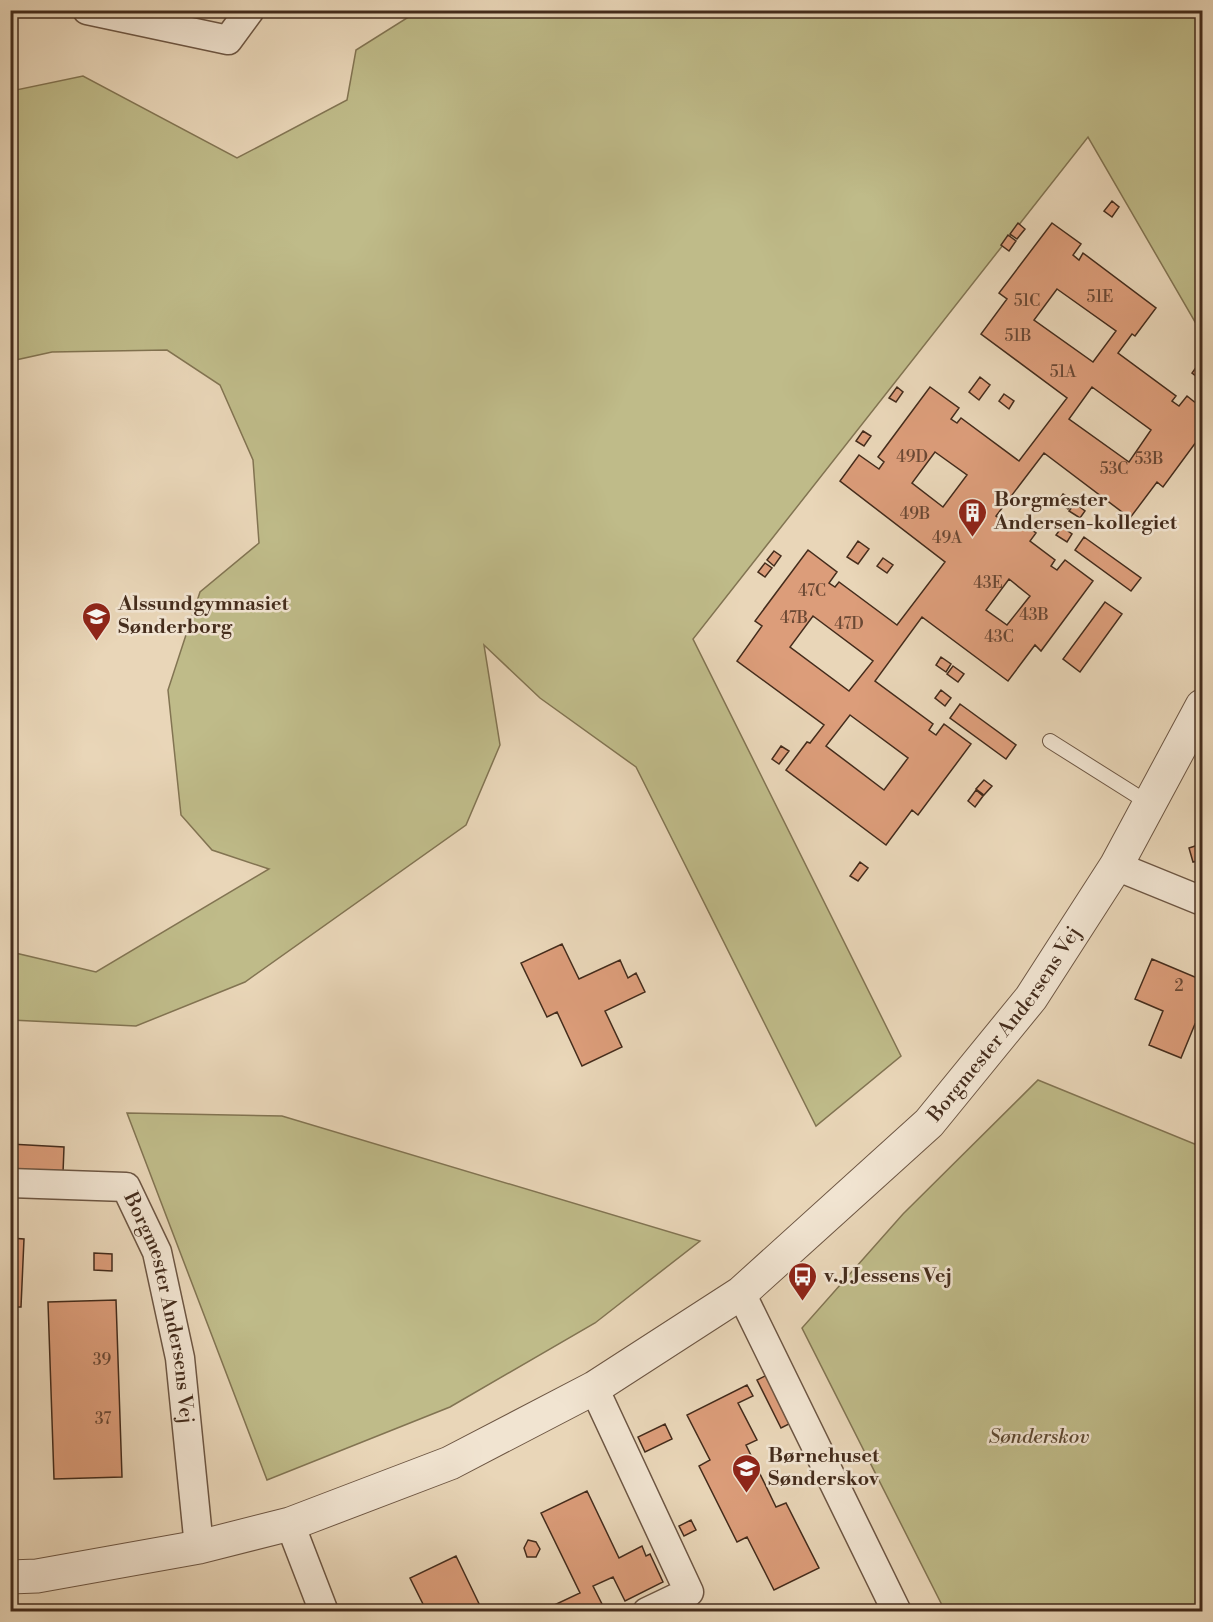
<svg xmlns="http://www.w3.org/2000/svg" width="1213" height="1622" viewBox="0 0 1213 1622" font-family="'Libre Bodoni',serif">
	<style>
		.green { fill: #bfbb89; stroke: #827452; stroke-width: 1.5 }
		.building { fill: #dc9d7a; stroke: #442c1c; stroke-width: 1.5; fill-rule: evenodd }
		.lines { fill: none; stroke-linecap: round; stroke-linejoin: round }
		.service-casing { stroke: #6d5643; stroke-width: 16 }
		.minor-casing { stroke: #6d5643; stroke-width: 31 }
		.tertiary-casing { stroke: #6d5643; stroke-width: 35 }
		.service { stroke: #f1e4d1; stroke-width: 14 }
		.minor { stroke: #f1e4d1; stroke-width: 28 }
		.tertiary { stroke: #f1e4d1; stroke-width: 33 }
		.labels { text-anchor: middle; dominant-baseline: central; stroke-width: 5; stroke-linejoin: round; paint-order: stroke }
		.number-label { font-size: 16px; fill: #6a4834 }
		.poi-label { font-size: 20px; font-weight: bold; fill: #442c1c; stroke: #f1e4d1; text-anchor: start }
		.street-label { font-size: 20px; fill: #442c1c; stroke: #f1e4d1 }
		.park-label { font-size: 20px; font-style: italic; fill: #5d4932; stroke: #f1e4d1 }
	</style>
	<rect width="100%" height="100%" fill="#e9d6b8"/>
	<filter id="stains"><feTurbulence type="fractalNoise" baseFrequency=".00333" numOctaves="4"/><feColorMatrix values="0 0 0 0 .2 0 0 0 0 .09 0 0 0 0 .02 0 0 0 .5 -.17"/></filter>
	<radialGradient id="worn" r=".72"><stop offset=".6" stop-color="#630" stop-opacity="0"/><stop offset="1" stop-color="#630" stop-opacity=".3"/></radialGradient>
	<path class="green" d="M418 11H1202V334L1088 137 693 639 901 1056 816 1126 636 767 540 698 484 645 500 745 466 825 245 982 136 1026 11 1020V952L96 972 269 869 212 850 181 815 168 690 200 592 259 543 253 460 220 385 167 350 52 352 11 361V91L83 76 237 158 347 100 356 50Z
		M1038 1080 1202 1147V1611H945L802 1328 903 1214Z
		M127 1113 282 1116 700 1241 595 1323 450 1407 267 1480Z"/>
	<path class="building" d="M1112 201 1119 207 1112 217 1104 211Z
		M1018 223 1025 229 1017 239 1010 234Z
		M1052 223 1081 244 1073 255 1079 260 1083 253 1156 308 1135 336 1132 334 1118 353 1176 396 1172 401 1179 406 1187 396 1202 408V434L1163 487 1157 482 1130 518 1044 453 996 516 1013 528 1018 520 1036 533 1030 541 1055 560 1051 566 1057 570 1065 560 1093 581 1041 651 1035 645 1008 681 922 617 875 681 933 724 929 730 936 735 944 724 971 744 918 815 912 810 886 845 786 770 807 742 810 743 824 725 737 661 762 626 755 621 808 550 837 572 829 583 835 587 839 582 897 625 945 562 840 481 859 455 879 469 884 462 878 457 930 387 959 408 951 419 957 423 961 418 1019 461 1067 398 981 334 1007 299 999 293ZM1057 289 1116 331 1093 362 1034 320ZM1092 387 1151 430 1129 462 1069 419ZM935 452 967 475 943 507 912 483ZM1009 579 1030 596 1007 625 986 610ZM813 616 873 661 849 691 790 647ZM850 715 908 758 884 790 826 746Z
		M1008 235 1016 241 1009 251 1001 245Z
		M1200 362 1202 364V375L1200 379 1192 373Z
		M980 377 990 385 979 400 969 392Z
		M897 387 903 392 896 402 889 398Z
		M1004 394 1014 401 1009 409 999 401Z
		M863 431 871 436 864 446 856 441Z
		M1063 494 1074 501 1068 509 1058 502Z
		M1075 503 1085 511 1080 518 1069 511Z
		M1062 527 1072 534 1067 542 1056 535Z
		M1084 537 1141 578 1131 591 1075 550Z
		M858 541 869 549 858 564 847 557Z
		M774 551 781 556 774 566 767 560Z
		M883 558 893 565 887 573 877 566Z
		M765 563 772 568 765 577 758 572Z
		M1105 602 1122 614 1080 672 1063 659Z
		M941 657 951 664 946 672 936 665Z
		M953 666 964 674 958 682 947 674Z
		M941 690 951 698 945 706 935 698Z
		M960 704 1016 745 1006 759 950 718Z
		M781 746 789 751 779 764 772 759Z
		M984 780 992 786 984 795 976 789Z
		M976 790 983 796 975 807 968 801Z
		M1198 845 1202 860 1193 862 1189 848Z
		M860 862 868 868 858 881 850 876Z
		M562 944 579 979 620 960 628 978 636 973 645 992 605 1011 622 1047 582 1066 557 1012 547 1017 521 963Z
		M1152 959 1202 980V1027L1195 1024 1181 1058 1149 1045 1163 1011 1135 999Z
		M10 1144 64 1147 63 1173 10 1170Z
		M10 1238 24 1239 21 1307H10Z
		M94 1253 112 1254V1271L94 1270Z
		M116 1300 122 1477 54 1479 48 1302Z
		M767 1375 791 1423 781 1428 757 1380Z
		M747 1385 753 1396 738 1403 757 1440 746 1445 776 1507 786 1503 819 1568 774 1590 747 1537 737 1542 699 1466 710 1460 687 1415Z
		M665 1424 672 1439 645 1452 638 1437Z
		M587 1491 619 1558 642 1546 646 1556 650 1554 663 1582 625 1601 613 1577 593 1586 606 1612H549L548 1608 580 1593 541 1513Z
		M691 1520 696 1530 684 1536 679 1526Z
		M528 1540 536 1542 540 1549 536 1557H527L524 1548Z
		M456 1556 483 1612H427L410 1578Z"/>
	<g class="lines">
		<defs>
			<path id="service" d="M1050 741 1150 804"/>
			<g id="minor">
				<path d="M87 10 228 40 250 10"/>
				<path d="M1116 866 1202 901"/>
				<path id="s1" d="M10 1183 126 1187 157 1252 180 1358 199 1547"/>
				<path d="M741 1293 897 1612"/>
				<path d="M594 1388 689 1592 647 1612"/>
				<path d="M290 1524 324 1612"/>
			</g>
			<g id="tertiary">
				<path id="s2" d="M10 1577 37 1576 199 1547 290 1524 450 1463 594 1388 741 1293 929 1123 1031 998 1116 866 1202 706"/>
			</g>
		</defs>
		<use href="#service" class="service-casing"/>
		<use href="#minor" class="minor-casing"/>
		<use href="#tertiary" class="tertiary-casing"/>
		<use href="#service" class="service"/>
		<use href="#minor" class="minor"/>
		<use href="#tertiary" class="tertiary"/>
	</g>
	<defs>
		<symbol id="building-pin" viewBox="-11 -11 22 30"><path d="M0 17L-7.5 6A9.5 9.5 0 1 1 7.5 6Z" fill="#8f2418" stroke="#f1e4d1"/><path d="M-4-6H4V6H1V3H-1V6H-4ZM-2.5-4.3h1.7v1.8h-1.7ZM.8-4.3h1.7v1.8H.8ZM-2.5-1h1.7V.8h-1.7ZM.8-1h1.7V.8H.8Z" fill="#fff"/></symbol>
		<symbol id="school-pin" viewBox="-11 -11 22 30"><path d="M0 17L-7.5 6A9.5 9.5 0 1 1 7.5 6Z" fill="#8f2418" stroke="#f1e4d1"/><path d="M0-5L7-2L0 1L-7-2ZM-4 1L0 2.5L4 1V4Q0 6-4 4Z" fill="#fff"/></symbol>
		<symbol id="bus-pin" viewBox="-11 -11 22 30"><path d="M0 17L-7.5 6A9.5 9.5 0 1 1 7.5 6Z" fill="#8f2418" stroke="#f1e4d1"/><path d="M-5-6H5V4H4V6H2V4H-2V6H-4V4H-5ZM-3.5-4V0h7V-4ZM-3.5 1.2v1.5H-2V1.2ZM2 1.2v1.5H3.5V1.2Z" fill="#fff"/></symbol>
	</defs>
	<g fill-rule="evenodd">
		<use href="#building-pin" x="956" y="496" width="33" height="45"/>
		<use href="#school-pin" x="80" y="600" width="33" height="45"/>
		<use href="#bus-pin" x="786" y="1260" width="33" height="45"/>
		<use href="#school-pin" x="730" y="1452" width="33" height="45"/>
	</g>
	<g class="labels">
		<g class="number-label">
			<text x="1100" y="297">51E</text>
			<text x="1027" y="301">51C</text>
			<text x="1018" y="336">51B</text>
			<text x="1063" y="372">51A</text>
			<text x="912" y="457">49D</text>
			<text x="1149" y="459">53B</text>
			<text x="1114" y="469">53C</text>
			<text x="915" y="514">49B</text>
			<text x="947" y="538">49A</text>
			<text x="988" y="583">43E</text>
			<text x="812" y="591">47C</text>
			<text x="1034" y="615">43B</text>
			<text x="794" y="618">47B</text>
			<text x="849" y="624">47D</text>
			<text x="999" y="637">43C</text>
			<text x="1179" y="986">2</text>
			<text x="102" y="1360">39</text>
			<text x="103" y="1419">37</text>
		</g>
		<g class="poi-label">
			<text x="994" y="500">Borgmester<tspan x="994" dy="23">Andersen-kollegiet</tspan></text>
			<text x="118" y="604">Alssundgymnasiet<tspan x="118" dy="23">Sønderborg</tspan></text>
			<text x="824" y="1276">v. J Jessens Vej</text>
			<text x="768" y="1456">Børnehuset<tspan x="768" dy="23">Sønderskov</tspan></text>
		</g>
		<g class="street-label">
			<text stroke="none"><textPath href="#s2" startOffset="1172">Borgmester Andersens Vej</textPath></text>
			<text stroke="none"><textPath href="#s1" startOffset="243">Borgmester Andersens Vej</textPath></text>
		</g>
		<g class="park-label">
			<text x="1039" y="1437">Sønderskov</text>
		</g>
	</g>
	<rect width="1213" height="1622" fill="none" stroke="#e9d6b8" stroke-width="36"/>
	<rect x="12" y="12" width="1189" height="1598" fill="none" stroke="#442c1c" stroke-width="3"/>
	<rect x="18" y="18" width="1177" height="1586" fill="none" stroke="#442c1c" stroke-width="1.5"/>
	<rect width="100%" height="100%" filter="url(#stains)"/>
	<rect width="100%" height="100%" fill="url(#worn)"/>
</svg>
